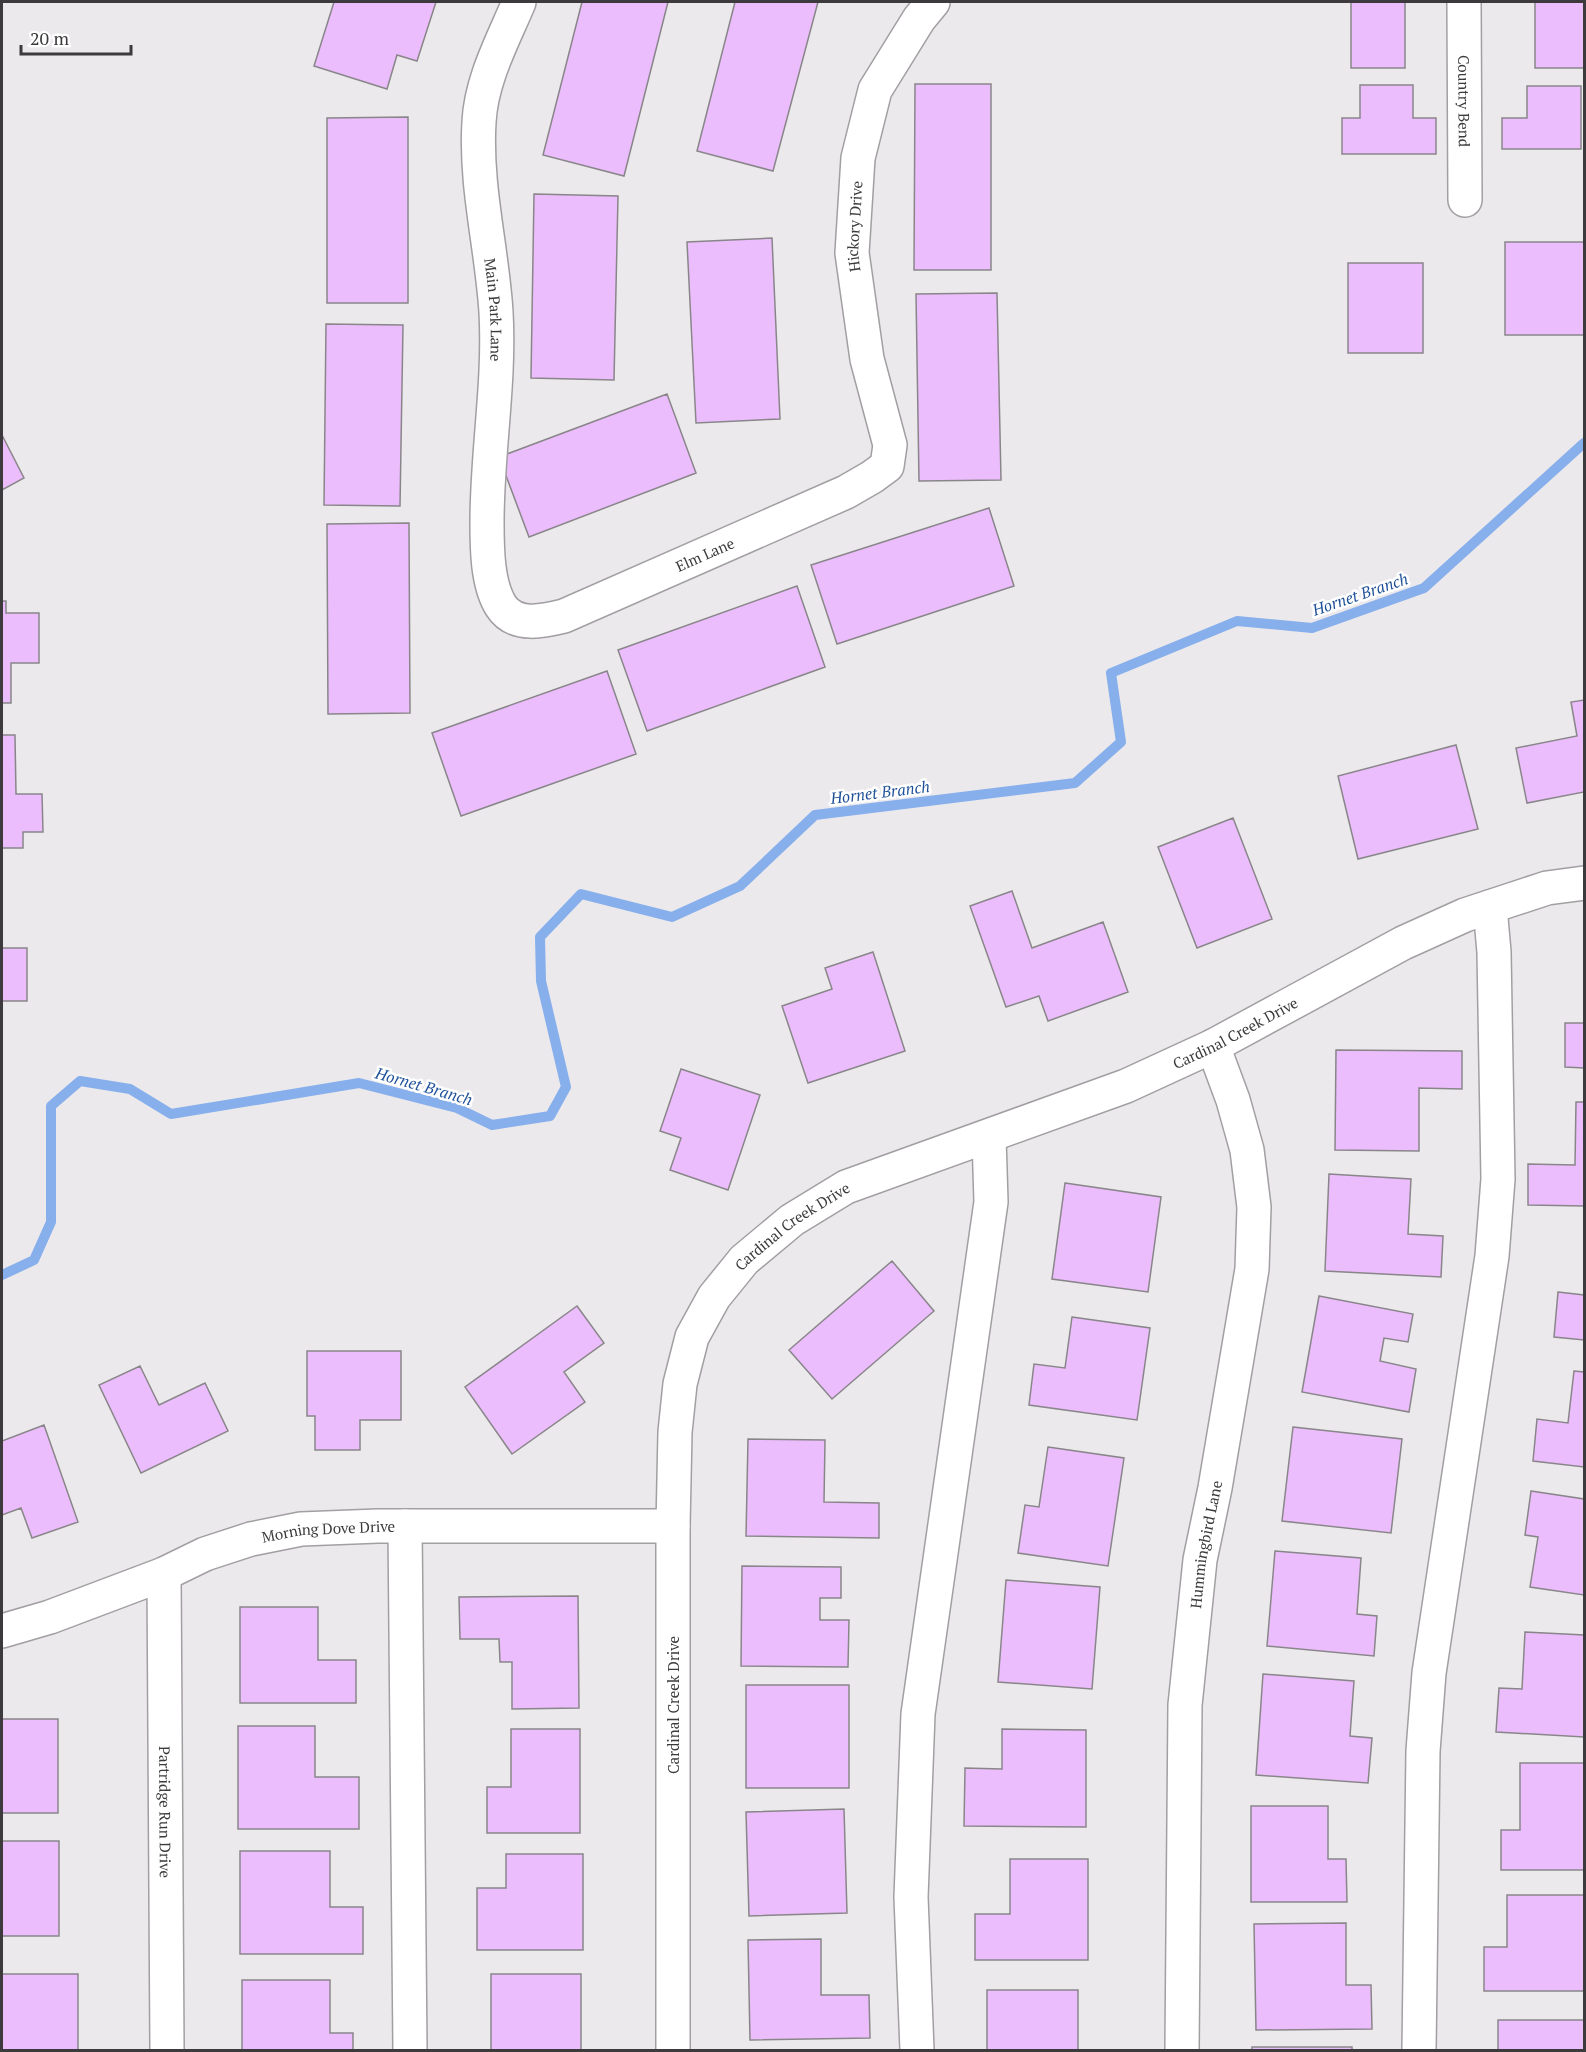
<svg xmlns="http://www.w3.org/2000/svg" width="1586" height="2052" viewBox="0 0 1586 2052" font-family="'PT Serif',serif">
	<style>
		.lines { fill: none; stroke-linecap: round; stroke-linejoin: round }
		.stream { stroke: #86afeb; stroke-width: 10 }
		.building { fill: #ecbdfc; stroke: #89868a; stroke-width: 1.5 }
		.minor-casing { stroke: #a29fa3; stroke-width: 36 }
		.minor { stroke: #fff; stroke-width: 33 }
		.labels { text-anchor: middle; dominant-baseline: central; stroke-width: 5; stroke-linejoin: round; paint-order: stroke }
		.street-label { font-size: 15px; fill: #3c3a3c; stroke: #fff }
		.water-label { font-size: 16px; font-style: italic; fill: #1f5199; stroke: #fff }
	</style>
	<rect width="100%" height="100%" fill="#ece9ed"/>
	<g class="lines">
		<path class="stream" d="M2 1275 34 1260 51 1222V1106L80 1081 130 1089 171 1114 359 1083 457 1108 492 1125 550 1116 566 1087 541 981 540 937 581 894 672 917 740 886 815 815 1075 783 1121 742 1111 673 1237 621 1312 628 1424 588 1584 443"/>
	</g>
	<path class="building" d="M334 2H436L417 61 397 55 387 89 314 66Z
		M582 2H668L624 176 543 155Z
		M735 2H818L773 171 697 151Z
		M1351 2H1405V68H1351Z
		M1535 2H1584V68H1535Z
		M915 84H991V270H914Z
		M1360 85H1413V118H1436V154H1342V118H1360Z
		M1527 86H1581V149H1502V118H1527Z
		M408 117V303H327V118Z
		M534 194 618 196 614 380 531 378Z
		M772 238 780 419 696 423 687 242Z
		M1505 242H1584V335H1505Z
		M1348 263H1423V353H1348Z
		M997 293 1001 480 919 481 916 294Z
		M326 324 403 325 400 506 324 505Z
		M667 394 696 473 529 537 499 457Z
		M2 435 24 478 2 490Z
		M989 508 1014 586 837 644 811 565Z
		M409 523 410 713 328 714 327 524Z
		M797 586 825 667 647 731 618 650Z
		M2 601H6V613H39V663H11V703H2Z
		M607 671 636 754 461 816 432 733Z
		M1584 700V792L1527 803 1516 748 1577 736 1571 702Z
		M2 735H15L16 794H42L43 832H23V848H2Z
		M1456 745 1478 829 1358 859 1338 776Z
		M1233 818 1272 919 1197 948 1158 847Z
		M1012 891 1032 948 1103 922 1128 992 1048 1021 1039 996 1006 1007 970 906Z
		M2 948H27V1001H2Z
		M873 952 905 1051 808 1083 782 1006 832 989 825 968Z
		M1565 1023H1584V1068L1565 1067Z
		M1336 1050 1462 1051V1089L1419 1088V1151L1335 1150Z
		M681 1069 760 1095 728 1190 670 1170 681 1138 660 1131Z
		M1576 1102H1584V1206L1528 1205V1164L1575 1165Z
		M1329 1174 1411 1179 1408 1234 1443 1236 1441 1277 1325 1271Z
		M1065 1183 1161 1197 1148 1292 1052 1279Z
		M892 1261 934 1311 832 1399 789 1350Z
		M1558 1292 1584 1295V1340L1554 1337Z
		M1319 1296 1413 1314 1408 1342 1384 1338 1380 1361 1416 1369 1409 1412 1302 1392Z
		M577 1306 604 1343 564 1372 585 1402 512 1454 465 1387Z
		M1072 1317 1150 1328 1137 1420 1029 1405 1034 1364 1065 1368Z
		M307 1351H401V1420H360V1450H315V1416H307Z
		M140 1366 159 1405 205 1383 228 1431 141 1473 99 1385Z
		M1574 1371 1584 1372V1467L1533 1461 1537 1419 1568 1423Z
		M44 1425 78 1522 32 1538 21 1508 2 1515V1441Z
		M1293 1427 1402 1439 1391 1533 1282 1521Z
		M748 1439 825 1440 824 1502 879 1503V1538L746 1536Z
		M1048 1447 1124 1458 1108 1566 1018 1553 1025 1505 1039 1507Z
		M1531 1491 1584 1499V1595L1530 1587 1538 1537 1525 1535Z
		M1275 1551 1361 1558 1357 1614 1377 1616 1374 1656 1267 1646Z
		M742 1566 841 1567V1598H820V1620H849L848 1667 741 1666Z
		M1006 1580 1100 1587 1092 1689 998 1682Z
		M578 1596 579 1708 512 1709V1662H500L499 1639H460L459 1597Z
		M240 1607H318V1660H356V1703H240Z
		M1525 1632 1584 1635V1737L1496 1732 1499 1688 1522 1689Z
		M1263 1674 1354 1681 1350 1736 1372 1738 1368 1783 1256 1775Z
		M746 1685H849V1788H746Z
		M2 1719H58V1813H2Z
		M238 1726H315V1777H359V1829H238Z
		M511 1729H580V1833H487V1787H511Z
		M1002 1729 1086 1730V1827L964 1826 965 1768 1002 1769Z
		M1520 1763H1584V1870H1501V1830H1520Z
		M1251 1806H1328V1859H1346L1347 1902H1251Z
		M844 1809 847 1913 749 1916 746 1812Z
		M2 1841H59V1936H2Z
		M240 1851H330V1907H363V1954H240Z
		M506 1854H583V1950H477V1888H506Z
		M1010 1859H1088V1960H975V1914H1010Z
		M1507 1895H1584V1991H1484V1947H1507Z
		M1346 1923V1985H1371L1372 2029 1256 2030 1254 1924Z
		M821 1939V1995H869L870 2038 750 2040 748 1940Z
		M2 1974H78V2050H2Z
		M491 1974H581V2050H491Z
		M242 1980H330V2033H353V2050H242Z
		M987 1990H1078V2050H987Z
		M1498 2020H1584V2050H1498Z
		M1252 2047H1352V2050H1252Z"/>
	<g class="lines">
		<defs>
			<g id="minor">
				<path id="s1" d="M519 2C503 40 481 80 479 122 475 186 492 248 496 312 500 382 487 452 487 522 487 547 487 584 501 606 515 628 544 621 564 616L846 492 872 477 887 466 890 445 867 359 852 253 858 158 875 90 919 19 933 2"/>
				<path id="s2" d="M1464 2 1465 200"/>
				<path d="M405 1526 410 2050"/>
				<path id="s3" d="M164 1574 167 2050"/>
				<path id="s4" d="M2 1631 50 1617 164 1574 205 1554 251 1539 301 1529 378 1526H673"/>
				<path id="s5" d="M673 2050V1526L675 1432 680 1384 692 1337 714 1297 744 1260 792 1220 846 1187 1126 1086 1213 1046 1403 943 1465 915 1547 888 1584 883"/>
				<path d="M917 2050 911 1897 918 1714 991 1202 989 1137"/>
				<path id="s6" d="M1182 2050 1185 1705 1200 1560 1215 1488 1252 1269 1254 1207 1247 1150 1233 1100 1213 1046"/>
				<path d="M1419 2050 1423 1751 1429 1673 1492 1256 1498 1179 1494 952 1490 907"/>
			</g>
		</defs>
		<use href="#minor" class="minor-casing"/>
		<use href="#minor" class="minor"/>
	</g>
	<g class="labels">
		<g class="street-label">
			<text stroke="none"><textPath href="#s2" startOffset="99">Country Bend</textPath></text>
			<text stroke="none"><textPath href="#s1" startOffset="1284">Hickory Drive</textPath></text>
			<text stroke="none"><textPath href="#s1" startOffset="316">Main Park Lane</textPath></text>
			<text stroke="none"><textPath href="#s1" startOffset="837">Elm Lane</textPath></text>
			<text stroke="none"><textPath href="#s5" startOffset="1353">Cardinal Creek Drive</textPath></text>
			<text stroke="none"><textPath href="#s5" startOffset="867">Cardinal Creek Drive</textPath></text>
			<text stroke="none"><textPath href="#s4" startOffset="344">Morning Dove Drive</textPath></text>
			<text stroke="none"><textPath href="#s6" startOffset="507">Hummingbird Lane</textPath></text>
			<text transform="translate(673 1705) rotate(-90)">Cardinal Creek Drive</text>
			<text stroke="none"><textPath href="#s3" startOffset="238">Partridge Run Drive</textPath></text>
		</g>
		<g class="water-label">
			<text transform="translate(1360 594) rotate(-19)">Hornet Branch</text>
			<text transform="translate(880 792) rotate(-7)">Hornet Branch</text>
			<text transform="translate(424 1086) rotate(16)">Hornet Branch</text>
		</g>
	</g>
	<rect width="1586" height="2052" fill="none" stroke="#3c3a3c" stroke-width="6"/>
	<path d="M21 45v9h110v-9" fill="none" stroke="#3c3a3c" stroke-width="3"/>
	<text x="30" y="45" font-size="18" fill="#3c3a3c" stroke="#ffffff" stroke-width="4.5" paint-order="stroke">20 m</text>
</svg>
